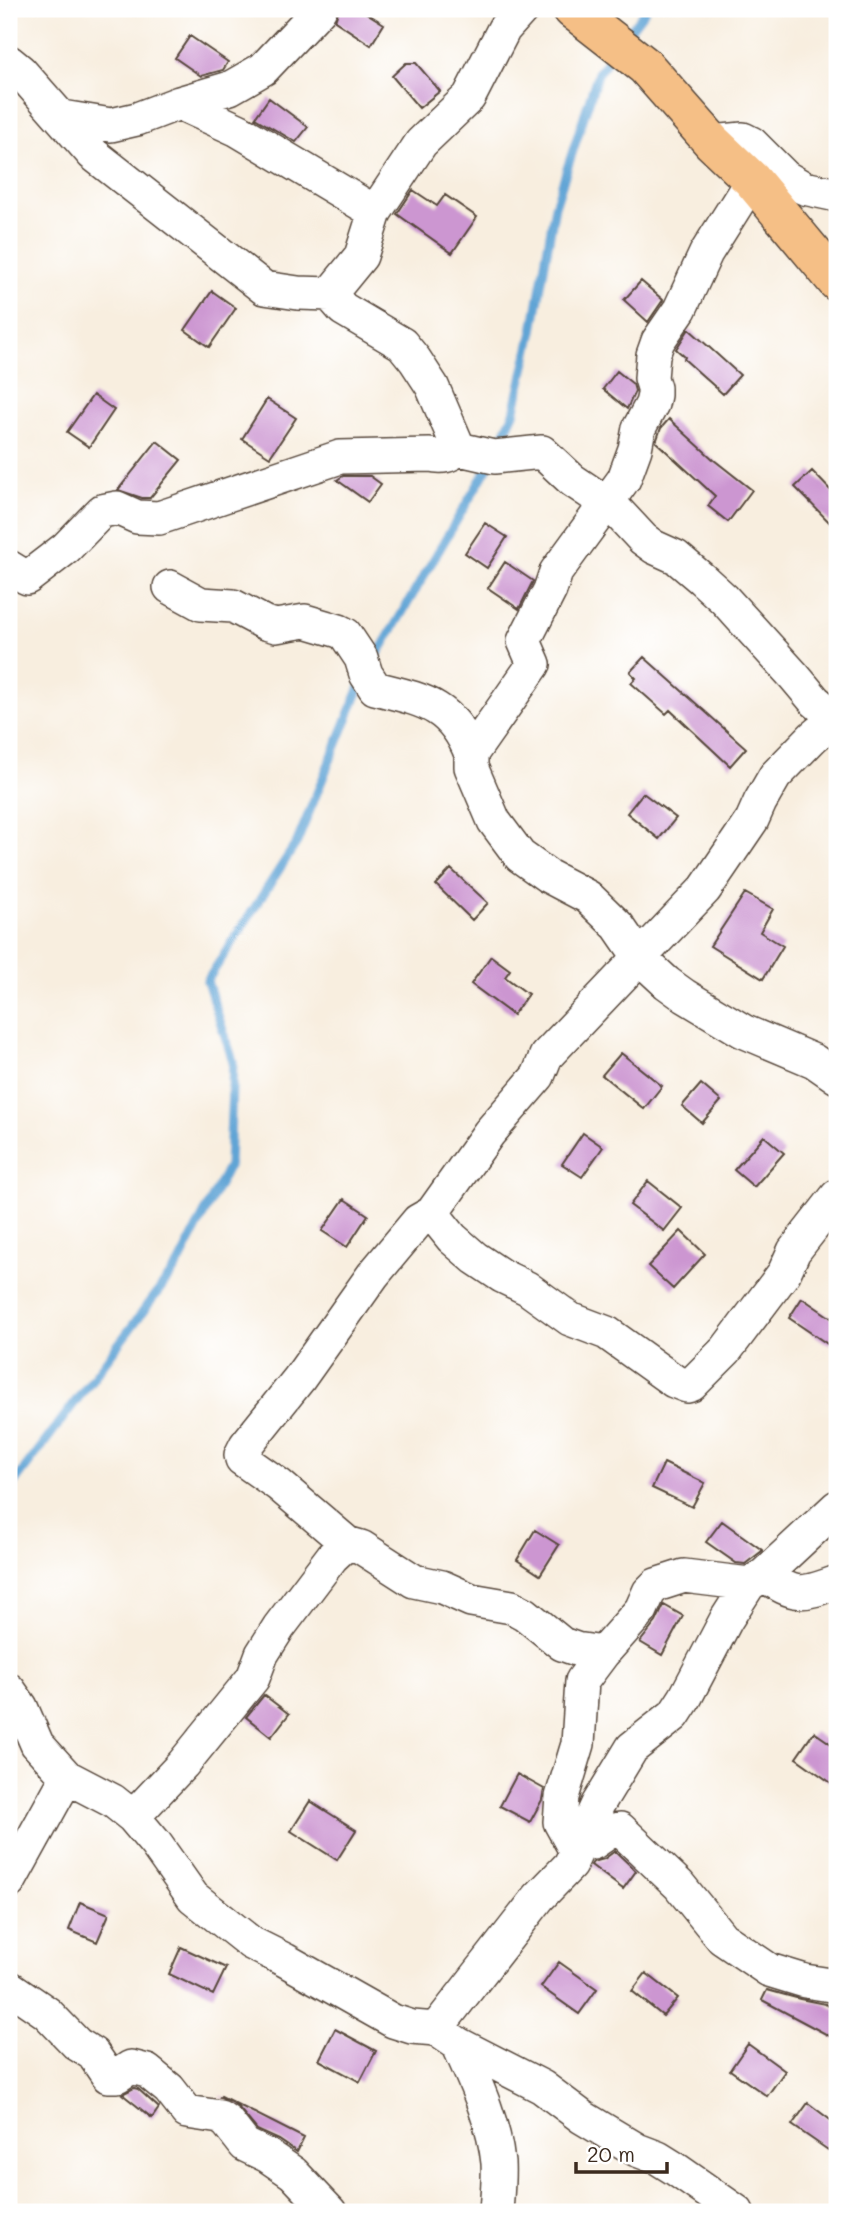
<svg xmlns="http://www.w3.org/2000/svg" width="846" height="2221" viewBox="0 0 846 2221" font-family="Mali,sans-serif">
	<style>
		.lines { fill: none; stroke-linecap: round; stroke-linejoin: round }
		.stream { stroke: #61a4d5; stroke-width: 9 }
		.building { fill: #cc96d1 }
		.street-casing { stroke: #57473b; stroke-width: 36 }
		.highway-casing { stroke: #57473b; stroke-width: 41 }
		.street { stroke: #fff; stroke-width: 33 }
		.highway { stroke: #f5bf86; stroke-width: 38 }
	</style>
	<rect width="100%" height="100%" fill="#fff"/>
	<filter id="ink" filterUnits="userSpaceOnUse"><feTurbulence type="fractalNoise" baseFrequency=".0143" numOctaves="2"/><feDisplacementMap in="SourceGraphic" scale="14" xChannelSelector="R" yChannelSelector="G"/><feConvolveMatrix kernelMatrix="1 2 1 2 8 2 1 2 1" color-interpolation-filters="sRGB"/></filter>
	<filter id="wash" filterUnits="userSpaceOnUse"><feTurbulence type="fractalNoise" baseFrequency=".00686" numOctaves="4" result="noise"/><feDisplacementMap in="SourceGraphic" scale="28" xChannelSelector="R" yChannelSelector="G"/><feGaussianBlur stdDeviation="1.57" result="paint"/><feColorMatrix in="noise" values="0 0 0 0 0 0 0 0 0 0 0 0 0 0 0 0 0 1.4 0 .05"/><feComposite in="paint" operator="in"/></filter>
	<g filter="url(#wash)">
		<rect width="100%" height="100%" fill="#f8eedf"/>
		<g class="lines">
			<path class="stream" d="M624 38 646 9
				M497 449 514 413 533 331 555 206 598 73 614 52
				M372 664 491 462
				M9 1490 178 1265 229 1165 233 1061 207 981 297 842 362 682"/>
		</g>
		<g id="blocks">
			<path class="building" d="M339 9H360L384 24 371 45 335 21Z
				M190 36 228 62 223 70 201 76 175 58Z
				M406 63H416L440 91 419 108 392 76Z
				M269 98 308 127 296 142 255 118Z
				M413 190 437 206 445 195 477 217 452 253 397 214Z
				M641 281 663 300 648 322 624 300Z
				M212 291 236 308 209 347 185 330Z
				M689 329 740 375 723 394 684 359 685 357 676 349Z
				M617 371 633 384 635 391 627 409 603 389Z
				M93 395 114 410 89 447 67 432Z
				M267 399 296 418 270 457 242 439Z
				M669 419 714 460 752 490 728 522 708 506 715 496 656 442 661 428Z
				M157 441 181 460 150 498H142L118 490Z
				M812 471 837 497V530L795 487Z
				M343 476H370L381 484 368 502 337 480Z
				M485 523 507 537 487 568 465 553Z
				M505 562 533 581 519 609 488 588Z
				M644 657 746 748 730 766 670 710 666 714 631 683 636 678 630 672Z
				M643 793 676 818 659 839 627 813Z
				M451 869 488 903 472 920 436 885Z
				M745 893 773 909 760 932 783 946 763 979 710 946Z
				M491 956 510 970 505 977 528 994 513 1015 471 984Z
				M621 1053 662 1086 644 1109 602 1075Z
				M701 1084 721 1101 702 1123 682 1106Z
				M583 1133 603 1147 582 1177 562 1164Z
				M764 1136 784 1153 754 1187 734 1170Z
				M648 1181 682 1208 664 1231 630 1205Z
				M344 1199 368 1215 347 1247 322 1231Z
				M681 1231 705 1254 673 1289 648 1266Z
				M802 1298 837 1322V1332L829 1345 789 1318Z
				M664 1463 705 1483 692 1507 652 1488Z
				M722 1521 762 1550V1551L745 1564 736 1563 706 1542Z
				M535 1530 559 1545 540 1575 517 1560Z
				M664 1605 683 1616 662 1655 640 1642 656 1622Z
				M264 1695 289 1714 271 1737 246 1717Z
				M814 1732 837 1748V1787L796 1758Z
				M517 1774 544 1789 542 1800 530 1822 500 1806Z
				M310 1801 356 1830 337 1860 291 1831Z
				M615 1851 636 1871 623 1889 591 1865 593 1862 604 1859Z
				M80 1902 109 1914 97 1942 69 1930Z
				M181 1947 226 1968 213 1995 169 1974Z
				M559 1962 597 1989 579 2014 541 1987Z
				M646 1973 678 1998 663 2016 632 1991Z
				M767 1990 800 1999 825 2004 837 2010V2040L762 2000Z
				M335 2029 376 2051 360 2082 319 2060Z
				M748 2044 785 2071 767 2096 730 2070Z
				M134 2088 138 2089 159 2108 152 2118 122 2094Z
				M221 2096 304 2138 297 2152 279 2140 257 2130 238 2107 231 2101 220 2097Z
				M808 2103 837 2125V2138L828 2150 792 2125Z"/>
		</g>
	</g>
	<g filter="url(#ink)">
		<use href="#blocks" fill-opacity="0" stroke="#57473b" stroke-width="2"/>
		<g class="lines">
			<defs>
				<path id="street" d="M9 62 20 71 93 154 264 288 298 293 330 294 361 256 375 212 421 143 469 97 504 29 522 9
					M179 103 230 88 263 69 320 9
					M62 117 111 125 137 119 179 103 238 130 375 212
					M712 142 743 139 751 143 785 177 804 188 837 195
					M752 180 706 253 680 309 658 341 653 355 651 378 654 388V395L652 404 639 428 635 449 624 479 556 572 550 590 524 641 534 664 471 754V767L494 821 520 856 548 876 588 897 618 926 640 958 667 983 685 996 743 1031 814 1061 837 1077
					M330 294 343 309 402 344 415 360 432 386 459 449 494 457 542 452 572 480 615 509 643 539 654 547 676 557 702 579 724 599 794 676 815 701 835 718
					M9 567 27 578 66 548 102 511 117 508 137 517 159 518 340 457 430 455C443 458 448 456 459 449
					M170 587 201 604 233 606 265 623 276 626 305 621 339 631 345 634 361 658 366 674 375 688C422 700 452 704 471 754
					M837 717 813 737 775 776 760 802 752 820 705 889 546 1056 538 1076 489 1133 432 1213 418 1221 373 1275 299 1379 246 1445 241 1455 242 1459 279 1485 347 1543 361 1547 414 1581 442 1587 471 1600 512 1607 525 1614 562 1644 576 1649 603 1653 641 1610 649 1592 656 1585 684 1576 749 1584 764 1575 837 1507
					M432 1213 452 1238 475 1258 502 1276 527 1288 570 1319 607 1333 674 1381 687 1386 691 1385 726 1350 784 1273 794 1251 837 1196
					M764 1575C796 1597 802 1595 837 1582
					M9 1690 21 1707 37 1744 67 1777 113 1801 133 1817 155 1843 193 1897 251 1943 285 1960 393 2021 412 2027 436 2029 458 2044 542 2087 582 2117 637 2150 658 2158 674 2168 737 2212
					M133 1817 183 1764 253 1678 262 1654 279 1627 332 1557 347 1543
					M581 1841 593 1843 612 1830 620 1829 679 1885 722 1938 769 1970 805 1981 837 1986
					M576 1851 560 1822 562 1797 578 1744 582 1681 603 1653
					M9 1882 67 1777
					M9 1987 47 2013 77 2044 93 2054 108 2076H117L131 2067 147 2071 169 2089 187 2112 220 2117 227 2122 245 2145 268 2156 293 2173 330 2212
					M436 2029 539 1897 570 1865 598 1804 632 1748 674 1715 685 1698 726 1620 749 1584
					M458 2044C475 2082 494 2121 498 2163 499 2179 497 2196 496 2212"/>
				<path id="highway" d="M572 9 645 66 712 142 752 180 837 282"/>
			</defs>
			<use href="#street" class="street-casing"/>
			<use href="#highway" class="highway-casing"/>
			<use href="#street" class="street"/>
			<use href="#highway" class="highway"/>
		</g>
	</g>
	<rect width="846" height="2221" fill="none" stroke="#fff" stroke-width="35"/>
	<path d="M576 2162v10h91v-10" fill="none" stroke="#3b2a1e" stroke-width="3.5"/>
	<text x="587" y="2162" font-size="21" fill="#3b2a1e" stroke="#ffffff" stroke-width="5" paint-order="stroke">20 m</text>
</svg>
